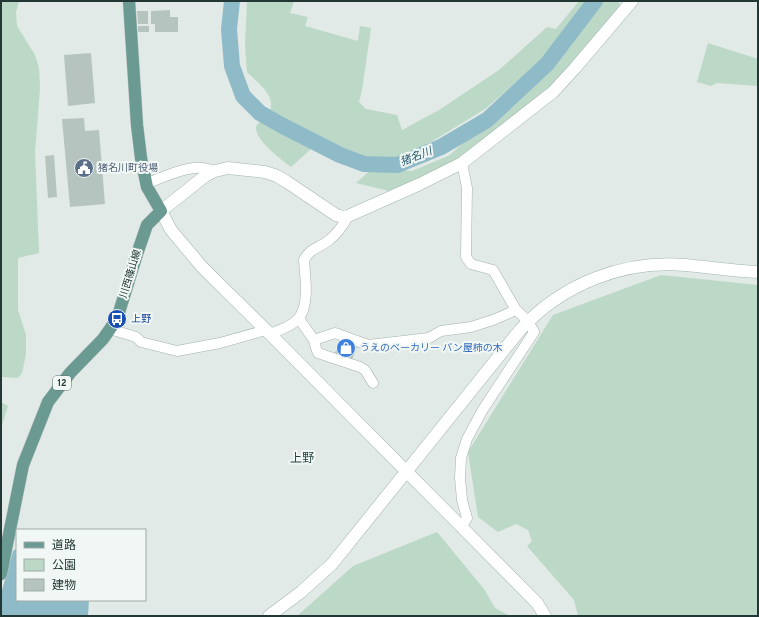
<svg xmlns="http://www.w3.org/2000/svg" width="759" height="617" viewBox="0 0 759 617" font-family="Overpass,'Noto Sans JP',sans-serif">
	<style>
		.green { fill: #bcd8c6 }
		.water { fill: #8fbbc9 }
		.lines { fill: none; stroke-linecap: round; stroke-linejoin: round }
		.river { stroke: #8fbbc9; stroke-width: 16 }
		.building { fill: #b6c4bf }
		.street-casing { stroke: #a4b1ad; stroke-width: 11 }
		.secondary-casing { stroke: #a1b4af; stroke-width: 13 }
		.primary-casing { stroke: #c1c7c6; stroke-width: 13 }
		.street { stroke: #fff; stroke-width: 10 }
		.secondary { stroke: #fff; stroke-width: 12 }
		.primary { stroke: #6a9a91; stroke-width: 12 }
		.labels { text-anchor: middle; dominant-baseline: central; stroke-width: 4; stroke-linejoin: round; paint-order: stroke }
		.shield { fill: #f1f7f4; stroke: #61716e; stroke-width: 1 }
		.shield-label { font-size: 9px; font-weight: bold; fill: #233834 }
		.service-label { font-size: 10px; fill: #4e5e75; stroke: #f1f7f4; text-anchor: start }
		.street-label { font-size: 10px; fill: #233834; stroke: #f1f7f4 }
		.transit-label { font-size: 10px; fill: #164399; stroke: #f1f7f4; text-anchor: start }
		.shop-label { font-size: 10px; fill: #366cbe; stroke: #f1f7f4; text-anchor: start }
		.water-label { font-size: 11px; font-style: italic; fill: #255b6d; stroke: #f1f7f4 }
		.quarter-label { font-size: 12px; fill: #224841; stroke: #f1f7f4 }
	</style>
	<rect width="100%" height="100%" fill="#e1eae6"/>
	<path class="green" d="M1 1H19L16 12 17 26 35 55 39 68 40 88 35 152 39 253 18 258V310L26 335V354L22 373 18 378 1 377Z
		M247 1H294L290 13 308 17 305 26 358 41 360 26 371 28 362 90 359 102 366 109 397 115 402 130 439 110 499 70 547 27 556 29 579 1H588L545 57 485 109 405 158 363 160 320 141 291 167C281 159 258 143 256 129 255 126 258 124 260 122 263 118 268 114 270 110 276 96 256 81 247 72L245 45Z
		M603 1H618L621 7 557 83 454 162 406 185 389 191 356 183 372 169 381 168 412 171 450 155 468 138 498 118 557 62Z
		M708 43 758 59V86L717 83 711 86 697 82Z
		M661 275 758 285V616H578L574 600 527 546 532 541 528 530 516 524 498 532 478 517 468 452 553 315Z
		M1 402 8 406 1 428Z
		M437 532 484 589 495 608 510 616H297L353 566Z"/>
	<path class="water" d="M16 549H17V600H89L88 616H1V594L13 551Z"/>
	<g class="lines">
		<path class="river" d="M232 1 229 29 232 66 243 96 260 113 281 125 340 155 364 164 397 165 441 147 487 120 547 64 595 1"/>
	</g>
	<path class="building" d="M170 10V17H178V32H155V24H151V11Z
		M137 11H148V24H138Z
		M138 26H149V32H138Z
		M91 53 95 103 68 106 64 55Z
		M84 118 85 131 99 130 105 204 70 207 62 119Z
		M54 155 57 197 48 198 45 156Z
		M341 338 358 344 352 360 335 353Z"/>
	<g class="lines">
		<defs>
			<path id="street" d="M146 184C160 178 187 166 202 168 206 168 211 170 215 171
				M299 319 314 340 316 348 318 353 360 367 365 370 373 383
				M110 329 136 337 141 342 177 351 220 343 266 330
				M270 334C279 330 291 327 298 319 310 306 305 276 304 260 310 248 319 248 328 241 337 234 343 226 348 216
				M314 340 335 333 368 345 429 338 441 331 471 327 493 320 516 310
				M461 527 467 518 462 500 460 478 461 458 467 439 482 411 534 332 528 321 516 310 493 270 471 264 466 257 467 188 462 163"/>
			<path id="secondary" d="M269 616 301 592 332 564 520 330C562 284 623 260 685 265 709 267 733 271 758 272
				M545 616 537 603 270 334 202 267 171 230 161 211 205 176 215 171 228 168 265 172 277 176 287 182 336 215 343 217 348 216 420 184 462 163 553 92 575 68 632 1"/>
			<path id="primary" d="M1 574 23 465 48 402 70 373 103 339 117 319 137 254 147 225 161 211 147 187 141 158 137 125 129 1"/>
		</defs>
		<use href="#street" class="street-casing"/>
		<use href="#secondary" class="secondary-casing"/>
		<use href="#primary" class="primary-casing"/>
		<use href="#street" class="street"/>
		<use href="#secondary" class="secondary"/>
		<use href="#primary" class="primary"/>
	</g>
	<defs>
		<symbol id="civic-disc" viewBox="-11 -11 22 22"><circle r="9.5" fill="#5c6f8a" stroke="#f1f7f4"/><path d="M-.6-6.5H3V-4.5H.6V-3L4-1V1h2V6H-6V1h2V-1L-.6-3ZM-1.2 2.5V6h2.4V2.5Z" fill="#fff"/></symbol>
		<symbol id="bus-disc" viewBox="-11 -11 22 22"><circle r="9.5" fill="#1a4fb4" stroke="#f1f7f4"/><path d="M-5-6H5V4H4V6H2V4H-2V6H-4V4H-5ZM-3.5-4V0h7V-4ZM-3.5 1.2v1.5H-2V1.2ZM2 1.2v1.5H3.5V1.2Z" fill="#fff"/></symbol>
		<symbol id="shop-disc" viewBox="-11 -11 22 22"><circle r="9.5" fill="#3f7fe0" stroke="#f1f7f4"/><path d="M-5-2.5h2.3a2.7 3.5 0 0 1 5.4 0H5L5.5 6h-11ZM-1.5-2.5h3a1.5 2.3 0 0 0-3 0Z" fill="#fff"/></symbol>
	</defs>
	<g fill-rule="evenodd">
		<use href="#civic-disc" x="73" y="157" width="22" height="22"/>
		<use href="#bus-disc" x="106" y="308" width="22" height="22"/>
		<use href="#shop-disc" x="335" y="337" width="22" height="22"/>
	</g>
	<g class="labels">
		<rect class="shield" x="53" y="376" width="18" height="14" rx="3"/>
		<g class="shield-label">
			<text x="62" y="383">12</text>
		</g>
		<g class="service-label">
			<text x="98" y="168">猪名川町役場</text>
		</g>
		<g class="street-label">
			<text transform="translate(131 274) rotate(-73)">川西篠山線</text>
		</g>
		<g class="transit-label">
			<text x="131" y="319">上野</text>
		</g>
		<g class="shop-label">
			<text x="360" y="348">うえのベーカリー パン屋柿の木</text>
		</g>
		<g class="water-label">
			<text transform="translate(416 157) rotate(-21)">猪名川</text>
		</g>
		<g class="quarter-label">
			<text x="302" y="459">上野</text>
		</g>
	</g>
	<rect width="759" height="617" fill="none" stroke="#233834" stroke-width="4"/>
	<rect x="16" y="529" width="130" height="72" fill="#f1f7f4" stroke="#9faba7"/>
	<rect x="24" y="542" width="20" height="6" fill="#6a9a91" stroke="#9faba7"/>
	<text x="52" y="549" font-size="12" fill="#233834">道路</text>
	<rect x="24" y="559" width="20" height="12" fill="#bcd8c6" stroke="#9faba7"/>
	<text x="52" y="569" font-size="12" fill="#233834">公園</text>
	<rect x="24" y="579" width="20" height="12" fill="#b6c4bf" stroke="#9faba7"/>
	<text x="52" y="589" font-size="12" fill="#233834">建物</text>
</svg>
